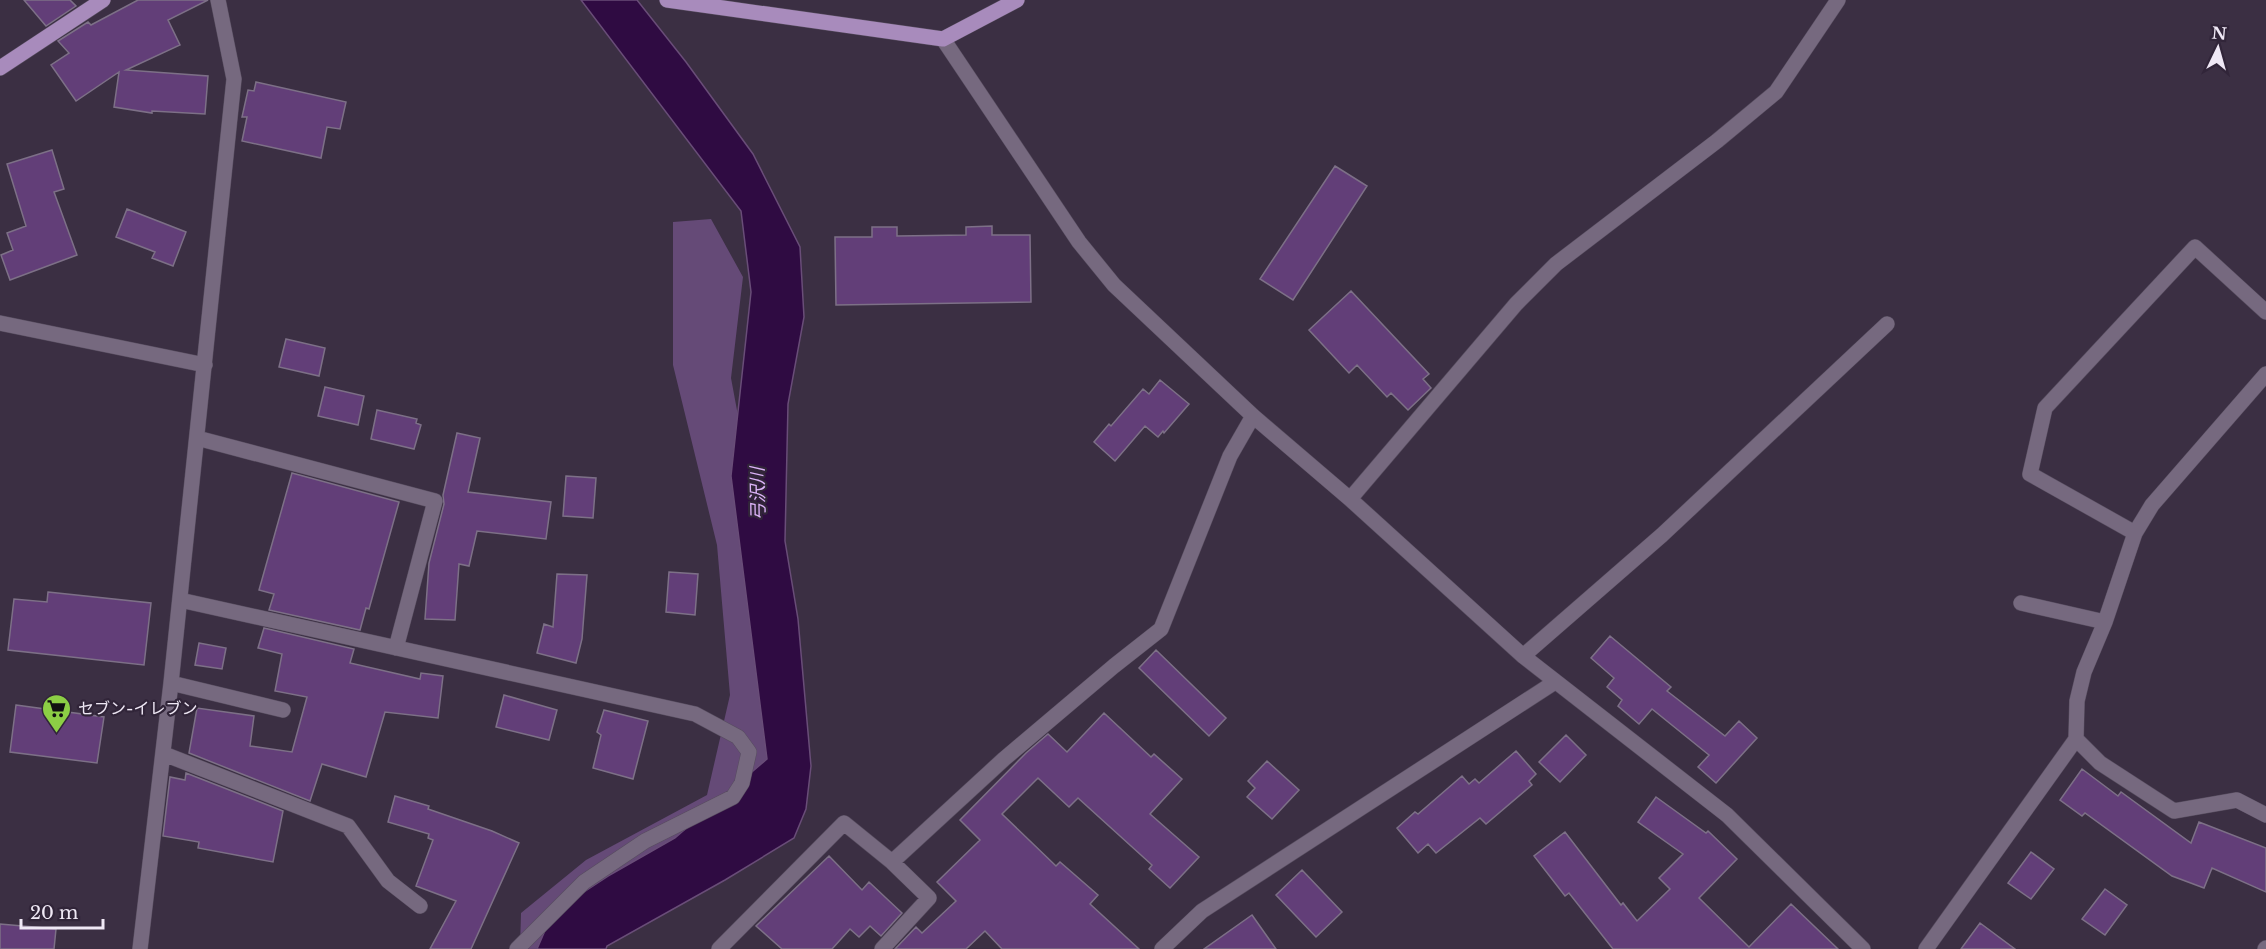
<svg xmlns="http://www.w3.org/2000/svg" width="2266" height="949" viewBox="0 0 2266 949" font-family="'Libre Baskerville','Noto Sans JP',serif">
	<style>
		.green { fill: #654a77 }
		.water { fill: #2f0b42; stroke: #694d78; stroke-width: 1.5 }
		.building { fill: #623e78; stroke: #7d7087; stroke-width: 1.5 }
		.lines { fill: none; stroke-linecap: round; stroke-linejoin: round }
		.minor-casing { stroke: #574d5f; stroke-width: 16 }
		.major-casing { stroke: #574d5f; stroke-width: 16 }
		.minor { stroke: #76697f; stroke-width: 15 }
		.major { stroke: #a88bbc; stroke-width: 15 }
		.labels { text-anchor: middle; dominant-baseline: central; stroke-width: 4.5; stroke-linejoin: round; paint-order: stroke }
		.poi-label { font-size: 16px; fill: #efe8f5; stroke: #312539; text-anchor: start }
		.water-label { font-size: 18px; font-style: italic; fill: #dcb3f8; stroke: #312539 }
	</style>
	<rect width="100%" height="100%" fill="#3b2f43"/>
	<path class="green" d="M711 219 743 277 731 378 757 518 794 772 587 949H520L521 913 586 860 707 795 730 695 717 545 673 365V222Z"/>
	<path class="water" d="M581 0H637L686 62 753 154 800 247 804 317 788 404 785 541 798 619 811 766 806 809 794 838 725 880 607 946 606 949H537L553 912 608 876 675 838 767 759 731 476 751 292 741 211Z"/>
	<path class="building" d="M24 0H70L76 6 46 26Z
		M138 0H208L168 20 180 45 126 70 208 76 205 114 152 111V113L114 107 119 72 76 101 51 65 69 53 58 41 88 22 91 25Z
		M256 82 346 102 340 129 327 127 321 158 242 141 247 117H242L248 90 254 91Z
		M52 150 64 189 54 192 77 255 10 280 1 255 13 250 7 233 26 226 7 164Z
		M1335 166 1367 186 1293 300 1260 279Z
		M127 209 186 232 173 266 152 258 155 252 116 237Z
		M992 226V235H1030L1031 302 836 305 835 237H872V227H897V236L966 235V227Z
		M1351 291 1429 374 1423 379 1431 388 1408 410 1391 393 1387 397 1357 365 1349 373 1309 330Z
		M286 339 325 348 319 376 279 367Z
		M1160 380 1189 404 1164 433 1163 431 1158 437 1145 426 1115 461 1094 442 1109 424 1111 426 1143 389 1149 394Z
		M325 387 364 396 358 425 318 416Z
		M377 410 417 419 416 423 421 425 414 449 371 439Z
		M457 433 480 438 468 492 551 502 546 539 477 531 469 566 459 564 455 620 425 619 429 563 444 504 443 495Z
		M292 473 399 502 369 609 366 608 360 630 269 610 274 594 259 590Z
		M566 476 596 478 593 518 563 516Z
		M669 572 698 574 695 615 666 612Z
		M557 574 587 575 582 639 576 663 537 653 544 624 553 627Z
		M48 592 151 603 144 665 8 650 14 599 47 602Z
		M264 628 354 649 350 663 420 679 421 673 443 676 438 718 385 712 366 777 322 764 310 801 189 753 197 708 254 716 250 746 292 752 307 697 275 691 282 654 258 648Z
		M1610 636 1671 687 1667 691 1725 736 1739 721 1757 738 1716 783 1698 767 1709 755 1652 709 1639 724 1618 706 1622 700 1607 687 1614 678 1591 658Z
		M199 643 226 648 222 669 195 665Z
		M1156 650 1226 718 1209 736 1139 668Z
		M504 695 557 710 549 740 496 727Z
		M16 705 104 717 97 763 10 752Z
		M604 710 648 721 633 779 593 768 601 735 597 732Z
		M1104 713 1151 757 1154 754 1182 779 1150 814 1199 857 1170 888 1149 869 1152 865 1078 798 1069 807 1038 778 1002 814 1056 866 1060 862 1098 895 1090 904 1139 949H1002L985 931 966 949H895L916 927 922 933 956 901 937 882 980 840 960 820 1026 753 1048 734 1067 752Z
		M1566 735 1586 755 1560 782 1539 762Z
		M1516 751 1536 774 1529 781 1532 785 1486 824 1480 818 1436 853 1428 844 1418 853 1397 828 1415 812 1418 814 1462 776 1469 784 1475 779 1479 783Z
		M1267 761 1299 790 1272 819 1247 797 1255 788 1248 781Z
		M2082 769 2118 796 2121 792 2191 843 2199 822 2266 848V892L2212 868 2204 888 2172 876 2085 813 2082 816 2060 800Z
		M186 773 283 811 273 862 198 848 199 842 163 836 170 777 185 780Z
		M395 796 429 806 428 809 492 831 519 843 471 949H430L456 901 416 886 433 840 428 838 429 834 388 822Z
		M1656 797 1706 833 1708 831 1737 859 1699 898 1749 947 1791 904 1838 949H1613L1569 893 1565 896 1534 856 1565 832 1621 905 1623 903 1637 921 1670 889 1659 878 1683 854 1638 822Z
		M2031 852 2054 869 2031 899 2008 883Z
		M829 856 862 890 869 882 902 913 881 936 870 926 859 937 850 929 832 949H782L756 926Z
		M1302 870 1342 912 1316 937 1276 895Z
		M2105 889 2127 905 2105 935 2082 919Z
		M1252 915 1276 949H1204Z
		M1980 923 2015 949H1961Z
		M0 924 56 929 54 949H0Z"/>
	<g class="lines">
		<defs>
			<path id="minor" d="M943 39 1079 242 1114 285 1253 416 1350 499 1523 656 1727 815 1863 949
				M0 323 205 365
				M2266 374 2152 505 2135 533 2105 622 2084 672 2077 701 2076 739 2100 763 2174 811 2237 800 2266 815
				M197 438 435 501 396 648
				M1350 499 1516 304 1556 264 1717 141 1776 92 1838 0
				M2135 533 2030 474 2045 408 2195 247 2266 312
				M180 600 695 714 738 737 749 752 742 783 733 797 645 841 584 882 517 949
				M2021 603 2105 622
				M1523 656 1662 535 1887 324
				M171 683 283 710
				M164 754 348 826 388 881 420 906
				M140 949 171 683 234 79 218 0
				M719 949 844 823 892 862
				M882 949 929 898 892 862 1004 759 1114 666 1161 629 1230 456 1253 416
				M1162 949 1202 911 1555 682
				M1926 949 2076 739
				M2265 949 2266 948"/>
			<path id="major" d="M667 0 943 39 1017 0
				M0 68 103 0"/>
		</defs>
		<use href="#minor" class="minor-casing"/>
		<use href="#major" class="major-casing"/>
		<use href="#minor" class="minor"/>
		<use href="#major" class="major"/>
	</g>
	<defs>
		<symbol id="supermarket-pin" viewBox="-11 -11 22 30"><path d="M0 17L-7.5 6A9.5 9.5 0 1 1 7.5 6Z" fill="#8cce45" stroke="#312539"/><path d="M-6-5.5h2.5l.6 2H6L4.5 2H-2.5L-4.4-4H-6ZM-1.5 3.2a1.3 1.3 0 1 0 .1 0ZM3 3.2a1.3 1.3 0 1 0 .1 0Z" fill="#111"/></symbol>
	</defs>
	<g fill-rule="evenodd">
		<use href="#supermarket-pin" x="40" y="692" width="33" height="45"/>
	</g>
	<g class="labels">
		<g class="poi-label">
			<text x="78" y="708">セブン-イレブン</text>
		</g>
		<g class="water-label">
			<text transform="translate(758 494) rotate(-91)">弓沢川</text>
		</g>
	</g>
	<g transform="translate(2218 48) rotate(5)" stroke="#312539" stroke-width="4.5" paint-order="stroke">
	<path d="M0-4.5L10 22L0 15L-10 22Z" fill="#efe8f5"/>
	<text y="-9" font-size="16" font-weight="bold" text-anchor="middle" fill="#efe8f5">N</text>
	</g>
	<path d="M21 919v9h82v-9" fill="none" stroke="#efe8f5" stroke-width="3"/>
	<text x="30" y="919" font-size="18" fill="#efe8f5" stroke="#312539" stroke-width="4.5" paint-order="stroke">20 m</text>
</svg>
